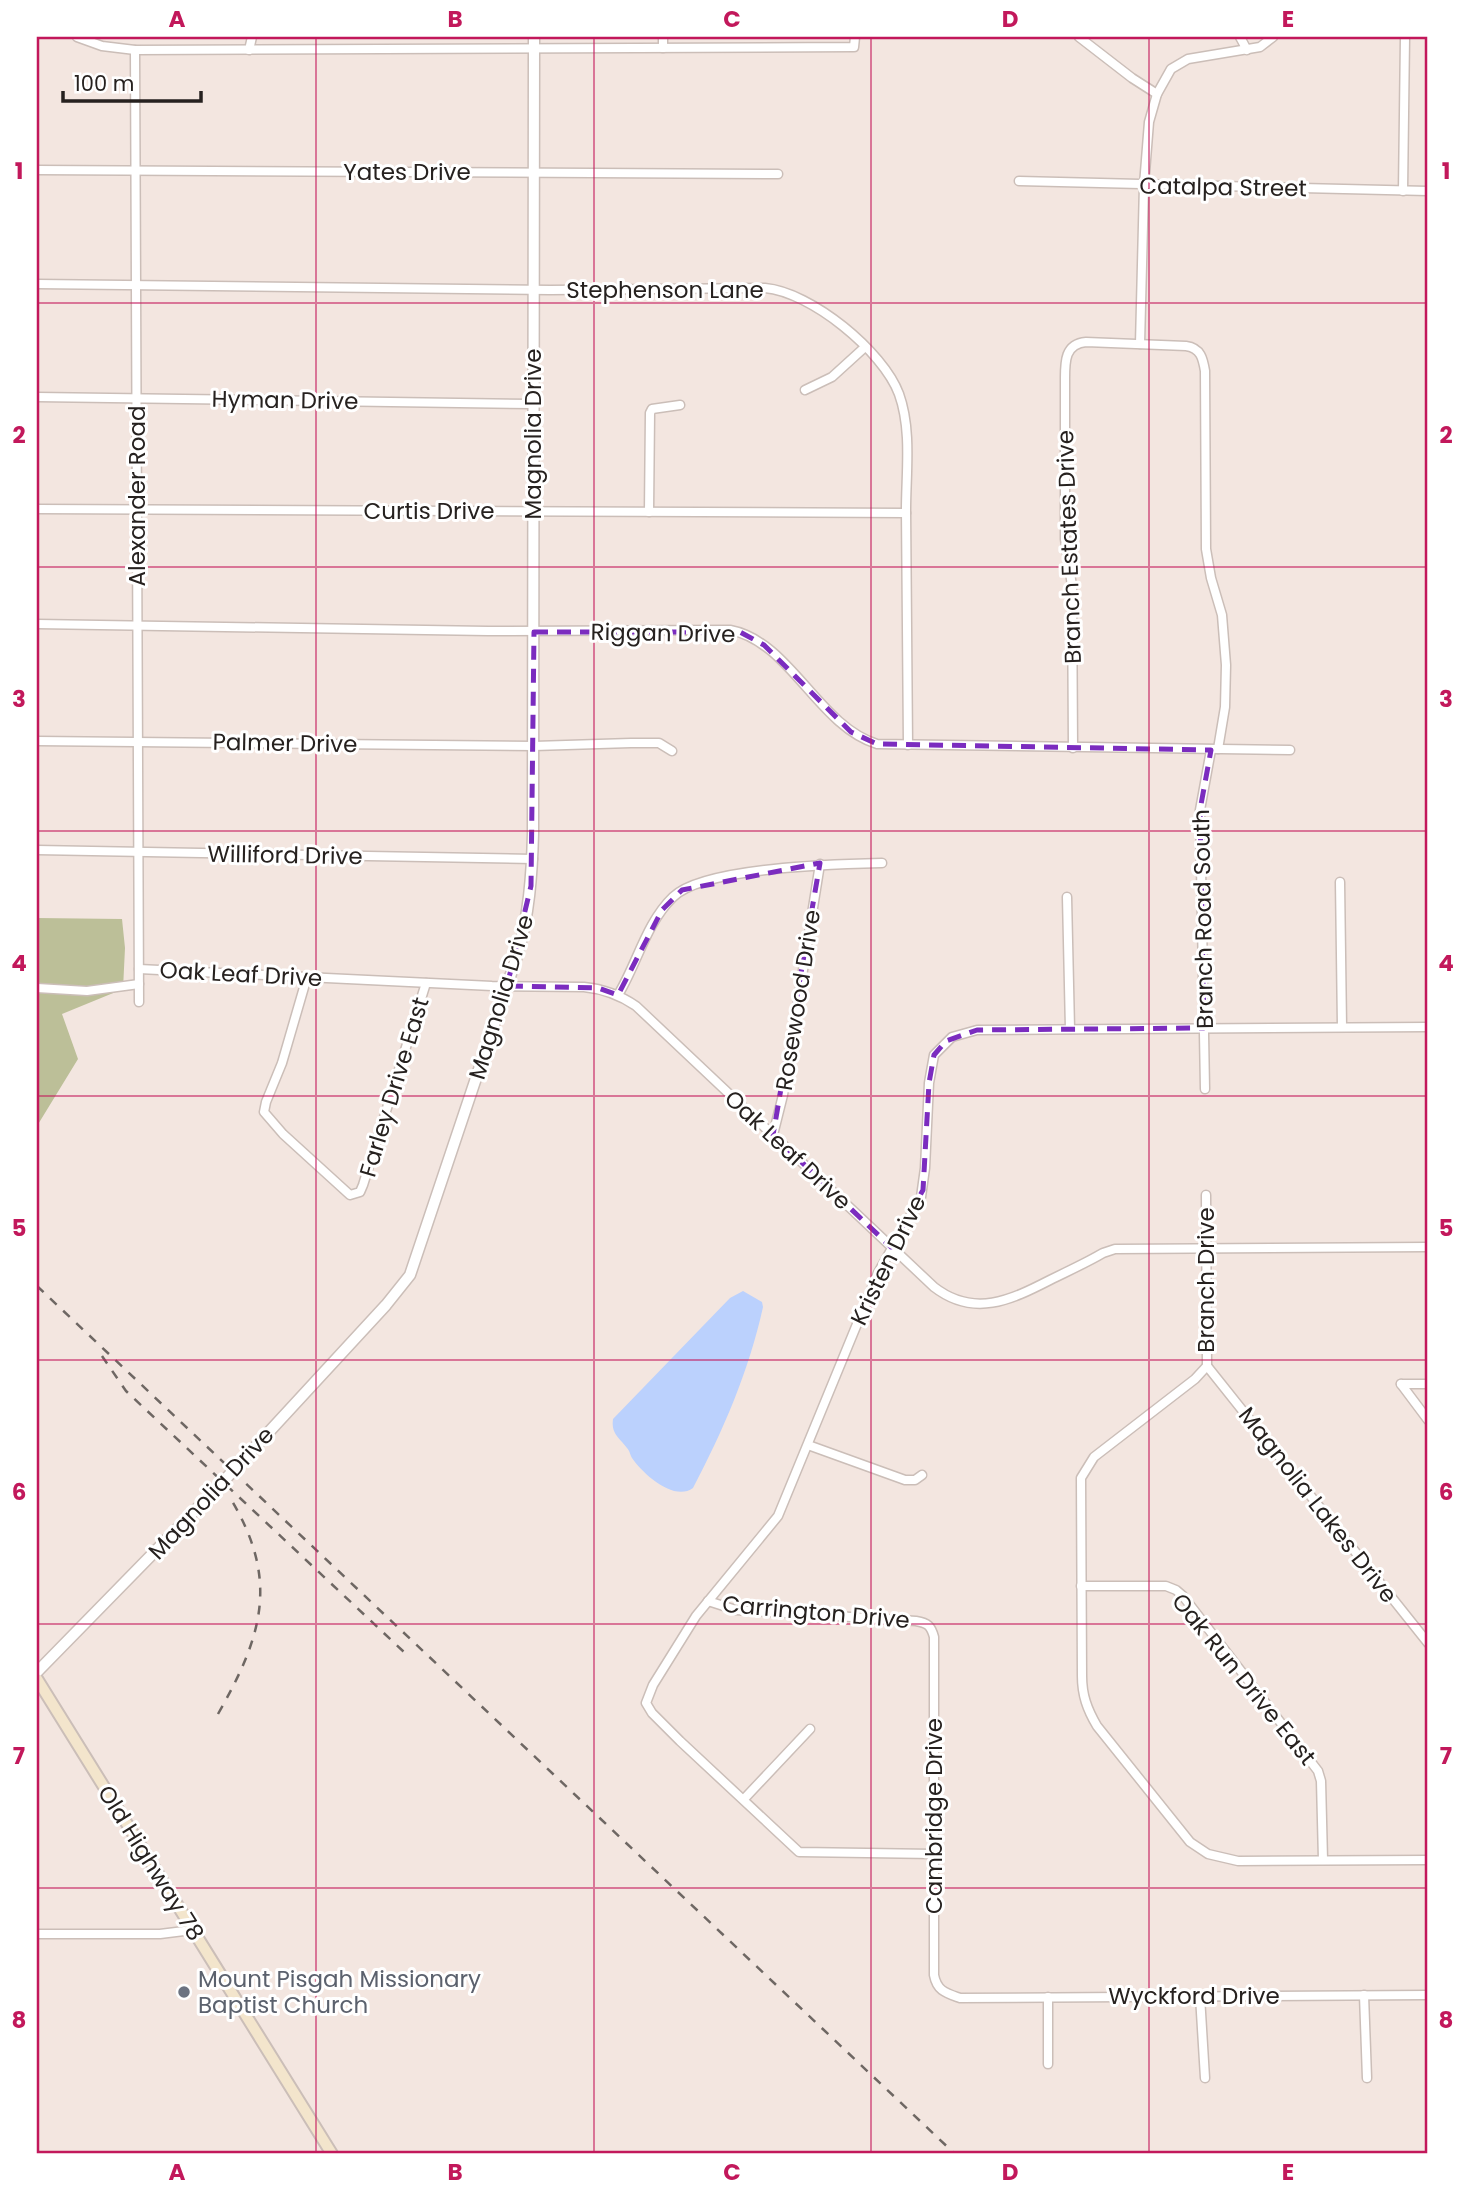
<svg xmlns="http://www.w3.org/2000/svg" width="1465" height="2191" font-family="Poppins,sans-serif">
  <rect width="100%" height="100%" fill="#f3e6e0"/>
  <!-- green -->
  <path fill="#bcbf98" d="M37,918L122,919L125,948L123,989L62,1014L78,1059L37,1126Z"/>
  <!-- water -->
  <path fill="#bbd1fd" d="M743,1291L762,1302L763,1307C749,1371 723,1431 693,1488C674,1502 643,1474 632,1458C630,1455 630,1451 627,1448C619,1437 611,1434 613,1419L730,1298Z"/>
  <g fill="none" stroke-linecap="round" stroke-linejoin="round">
    <!-- minor casing -->
    <g stroke="#cbbeb8" stroke-width="11">
      <g id="minor">
        <path d="M77,37L102,46L135,50L854,47L855,37"/>
        <path d="M663,37V48"/>
        <path d="M1079,37L1132,78L1157,94"/>
        <path d="M1240,37L1247,50"/>
        <path d="M135,50L139,1002"/>
        <path d="M249,50L252,37"/>
        <path d="M37,170L778,174"/>
        <path d="M1019,181L1428,191"/>
        <path d="M1403,191L1405,37"/>
        <path d="M37,284L550,290L765,288C811,292 883,351 899,394C912,430 906,473 906,510C906,589 908,667 908,745"/>
        <path d="M1140,344L1144,185L1149,122L1157,94L1171,69L1188,59L1260,47L1273,37"/>
        <path d="M805,390L832,377L865,347"/>
        <path d="M37,397L533,404"/>
        <path d="M37,509L906,513"/>
        <path d="M649,512L650,413L652,409L680,405"/>
        <path d="M37,624L488,631L730,630C790,641 818,726 877,744L1290,750"/>
        <path d="M37,741L534,746L631,743H659L672,751"/>
        <path d="M1073,748L1072,586L1065,539V381C1065,363 1064,344 1086,342L1186,346C1201,348 1203,359 1205,371L1206,549L1211,578L1222,615L1226,665L1225,707L1218,749"/>
        <path d="M37,850L533,859"/>
        <path d="M1340,882L1342,1027"/>
        <path d="M1067,897L1070,1029"/>
        <path d="M139,969L492,986L584,987C604,989 620,995 636,1006L934,1287C974,1318 1011,1300 1050,1280C1068,1271 1086,1263 1103,1253L1115,1249L1428,1247"/>
        <path d="M307,977L282,1063L266,1102L264,1112L283,1134L350,1195L360,1192L363,1185L426,983"/>
        <path d="M37,988L87,991L139,984"/>
        <path d="M618,995C637,964 646,923 673,897C703,867 838,864 882,863"/>
        <path d="M1205,1089L1200,810L1211,750"/>
        <path d="M773,1135L783,1095L820,864"/>
        <path d="M1206,1195L1207,1366"/>
        <path d="M1207,1366L1195,1379L1094,1457L1081,1478L1082,1676C1082,1695 1087,1709 1097,1726L1190,1842L1208,1854L1238,1861L1428,1860"/>
        <path d="M1207,1366L1428,1643"/>
        <path d="M1401,1384L1428,1420"/>
        <path d="M1401,1384H1428"/>
        <path d="M808,1445L905,1480H915L922,1475"/>
        <path d="M1081,1586H1166L1176,1590L1183,1596L1318,1771L1321,1781L1323,1860"/>
        <path d="M708,1601L736,1610L916,1621C928,1623 931,1626 934,1637V1975C937,1991 946,1993 960,1998L1428,1995"/>
        <path d="M744,1799L810,1729"/>
        <path d="M934,1854L799,1852L680,1741L652,1713L646,1703L653,1685L696,1616L778,1516L878,1273L921,1197L925,1168L929,1083L934,1055L952,1037L977,1030L1428,1027"/>
        <path d="M37,1934H160L192,1930"/>
        <path d="M1364,1995L1367,2078"/>
        <path d="M1200,1996L1205,2078"/>
        <path d="M1048,2064V1997"/>
      </g>
    </g>
    <!-- tertiary casing -->
    <g stroke="#cbbeb8" stroke-width="13">
      <path id="tertiary" d="M37,1672L220,1485L386,1305L410,1275L517,956C529,916 532,875 533,833L534,37"/>
    </g>
    <!-- secondary casing -->
    <g stroke="#cbbeb8" stroke-width="14">
      <path id="secondary" d="M37,1679L332,2154"/>
    </g>
    <!-- minor -->
    <use href="#minor" stroke="#fff" stroke-width="8"/>
    <!-- tertiary -->
    <use href="#tertiary" stroke="#fff" stroke-width="10"/>
    <!-- secondary -->
    <use href="#secondary" stroke="#f3e5cc" stroke-width="10"/>
    <!-- rail -->
    <g stroke="#6e6763" stroke-width="2.5" stroke-dasharray="9 9" stroke-linecap="butt">
      <path d="M37,1286L955,2154"/>
      <path d="M102,1356L126,1391L404,1652"/>
      <path d="M218,1714C263,1635 280,1579 229,1496"/>
    </g>
  </g>
  <!-- marked area -->
  <path fill="none" stroke="#7b2cbf" stroke-width="5" stroke-dasharray="14 9" stroke-linejoin="round" d="M534,632H740L764,645L851,732L877,744L1211,750L1200,810L1204,1028L977,1030L946,1041L934,1055L929,1083L923,1190L891,1247L773,1135L820,863L682,890L662,910L618,995L598,988L507,986L531,886Z"/>
  <!-- grid -->
  <path fill="none" stroke="#c2185b" stroke-width="2" stroke-opacity="0.55" d="M316,37V2154M594,37V2154M871,37V2154M1149,37V2154M37,303H1428M37,567H1428M37,831H1428M37,1096H1428M37,1360H1428M37,1624H1428M37,1888H1428"/>
  <!-- markers -->
  <circle fill="#6b7280" stroke="#fff" stroke-width="2.5" cx="184" cy="1992" r="7"/>
  <g text-anchor="middle" dominant-baseline="central" stroke-width="6" stroke-linejoin="round" paint-order="stroke">
    <!-- street labels -->
    <g font-size="23" fill="#26211f" stroke="#fff">
      <text x="407" y="172">Yates Drive</text>
      <text transform="translate(1223 187) rotate(1)">Catalpa Street</text>
      <text x="665" y="290">Stephenson Lane</text>
      <text transform="translate(285 400) rotate(1)">Hyman Drive</text>
      <text transform="translate(533 434) rotate(-90)">Magnolia Drive</text>
      <text transform="translate(137 496) rotate(-90)">Alexander Road</text>
      <text x="429" y="511">Curtis Drive</text>
      <text transform="translate(1069 547) rotate(-92)">Branch Estates Drive</text>
      <text transform="translate(663 633) rotate(1)">Riggan Drive</text>
      <text transform="translate(285 743) rotate(1)">Palmer Drive</text>
      <text transform="translate(285 855) rotate(1)">Williford Drive</text>
      <text transform="translate(1203 919) rotate(-91)">Branch Road South</text>
      <text transform="translate(241 974) rotate(3)">Oak Leaf Drive</text>
      <text transform="translate(501 997) rotate(-73)">Magnolia Drive</text>
      <text transform="translate(798 1000) rotate(-81)">Rosewood Drive</text>
      <text transform="translate(394 1087) rotate(-73)">Farley Drive East</text>
      <text transform="translate(788 1150) rotate(43)">Oak Leaf Drive</text>
      <text transform="translate(888 1260) rotate(-64)">Kristen Drive</text>
      <text transform="translate(1206 1280) rotate(-90)">Branch Drive</text>
      <text transform="translate(211 1493) rotate(-47)">Magnolia Drive</text>
      <text transform="translate(1318 1505) rotate(52)">Magnolia Lakes Drive</text>
      <text transform="translate(816 1612) rotate(5)">Carrington Drive</text>
      <text transform="translate(1244 1679) rotate(51)">Oak Run Drive East</text>
      <text transform="translate(934 1816) rotate(-90)">Cambridge Drive</text>
      <text transform="translate(151 1863) rotate(58)">Old Highway 78</text>
      <text x="1194" y="1996">Wyckford Drive</text>
    </g>
    <!-- worship labels -->
    <g font-size="23" fill="#5b616d" stroke="#fff" text-anchor="start">
      <text x="198" y="1979">Mount Pisgah Missionary<tspan x="198" dy="26">Baptist Church</tspan></text>
    </g>
  </g>
  <!-- border -->
  <rect width="1465" height="2191" fill="none" stroke="#ffffff" stroke-width="77"/>
  <!-- scale -->
  <path d="M63 91v10h138v-10" fill="none" stroke="#26211f" stroke-width="3.5"/>
  <text x="74" y="91" font-size="21" fill="#26211f" stroke="#ffffff" stroke-width="5" paint-order="stroke">100 m</text>
  <rect x="38" y="38" width="1388" height="2114" fill="none" stroke="#c2185b" stroke-width="2.5"/>
  <g font-size="23" text-anchor="middle" font-weight="bold" fill="#c2185b">
    <text x="177" y="27">A</text>
    <text x="455" y="27">B</text>
    <text x="732" y="27">C</text>
    <text x="1010" y="27">D</text>
    <text x="1288" y="27">E</text>
    <text x="19" y="179">1</text>
    <text x="1446" y="179">1</text>
    <text x="19" y="443">2</text>
    <text x="1446" y="443">2</text>
    <text x="19" y="707">3</text>
    <text x="1446" y="707">3</text>
    <text x="19" y="971">4</text>
    <text x="1446" y="971">4</text>
    <text x="19" y="1236">5</text>
    <text x="1446" y="1236">5</text>
    <text x="19" y="1500">6</text>
    <text x="1446" y="1500">6</text>
    <text x="19" y="1764">7</text>
    <text x="1446" y="1764">7</text>
    <text x="19" y="2028">8</text>
    <text x="1446" y="2028">8</text>
    <text x="177" y="2180">A</text>
    <text x="455" y="2180">B</text>
    <text x="732" y="2180">C</text>
    <text x="1010" y="2180">D</text>
    <text x="1288" y="2180">E</text>
  </g>
</svg>
